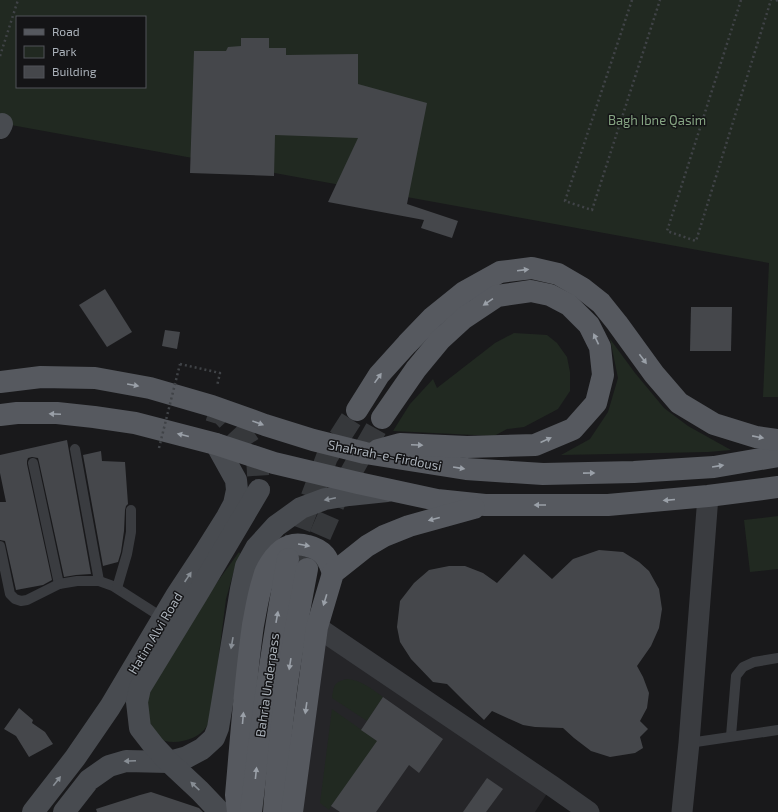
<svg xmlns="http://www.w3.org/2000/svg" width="778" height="812" font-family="'Exo 2',sans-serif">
  <rect width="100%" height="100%" fill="#19191b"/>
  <!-- built -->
  <path fill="#252528" d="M317,627L552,786L535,812H292Z"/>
  <!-- green -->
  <g fill="#212921" fill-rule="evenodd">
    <path d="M0,0H778V397H763L769,263L0,123ZM17,17H145V87H17Z"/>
    <path d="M514,333L547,335L557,343L567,357L570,372V391L558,409L524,427L507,429L494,436L393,431L410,404L433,379L437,388L495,343Z"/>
    <path d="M610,339L635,373L664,408L688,426L731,450L708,452L561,455L590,439L608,412L618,378Z"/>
    <path d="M778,516V569L750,572L744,520Z"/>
    <path d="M239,552L241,555L235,567L226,599L211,717C210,720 209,723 207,726C198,741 170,747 156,737C153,735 150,731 147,729V685L189,621Z"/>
    <path d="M347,679C361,680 372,689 383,697L367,721L332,698C334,685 334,682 347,679Z"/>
    <path d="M332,709L387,748L331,806L329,810L320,803Z"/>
  </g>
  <!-- building -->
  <g fill="#45474b">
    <path d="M241,38H269V48H286V55L358,54V84L427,103L407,204L458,221L452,238L421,228L424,220L328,202L358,138L275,135L274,176L190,173L194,51H226L228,47L241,46Z"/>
    <path d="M105,289L132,332L107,347L79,305Z"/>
    <path d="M691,307H732L731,351H690Z"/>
    <path d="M165,330L180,332L177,349L162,346Z"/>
    <path d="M67,440L91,574L76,575L64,577L39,462L38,458L32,457L28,458L27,461V464L52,580L43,585L16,590L6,545L5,541L0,540V502H6L0,473V455Z"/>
    <path d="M101,451L102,461L125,462L128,504L126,506L125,510L124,531L121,552L118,562L103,566L83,455Z"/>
    <path d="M599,550L623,552L639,562L649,571L659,589L662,609L659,628L651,646L637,666L643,677L649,693L647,708L640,721L648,729L640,737L643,748L635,753L610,757L591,751L574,738L563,728L535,727L523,725L492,711L484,720L465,702L447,684L433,682L411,659L400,642L397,627L400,601L414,583L429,570L449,566H465L483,573L497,583L524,554L552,579L573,559Z"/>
    <path d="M383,697L443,739L419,773L409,765L376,812H340L331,806L377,741L361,730Z"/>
    <path d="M19,708L33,720L32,723L45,732L53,744L29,757L16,736L4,729Z"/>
    <path d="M487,778L503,789L486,812H463Z"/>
    <path d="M151,792L199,808L203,812H97L96,809L140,795Z"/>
  </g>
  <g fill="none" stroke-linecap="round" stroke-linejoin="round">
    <!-- secondary-tunnel -->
    <path stroke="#36383b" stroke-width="22" stroke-dasharray="22 11" stroke-linecap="butt" d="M209,410L222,414L246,440L252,449L257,457L259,490"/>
    <!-- primary-tunnel -->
    <g stroke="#36383b" stroke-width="22" stroke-dasharray="22 11" stroke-linecap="butt">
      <path d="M288,559L327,457L357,410"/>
      <path d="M307,566L336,499L382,418"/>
    </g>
    <!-- path -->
    <g stroke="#404347" stroke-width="2.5" stroke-dasharray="2 3" stroke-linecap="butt">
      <path d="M632,0L565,201L592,210L660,0"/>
      <path d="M741,0L667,231L696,241L771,0"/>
      <path d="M776,0L778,1"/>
      <path d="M0,56L18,0"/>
      <path d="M180,364L220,373L217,386"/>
    </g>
    <!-- lane -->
    <g stroke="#3a3c40" stroke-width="10">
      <path d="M75,449L99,581"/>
      <path d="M33,463L59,584"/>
      <path d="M0,546L10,594L15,599L21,601L27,600L59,584L77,581H99L113,586L163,618"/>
      <path d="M117,588L127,554L131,532V510"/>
      <path d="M731,736L736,676L743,667L754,662L778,658"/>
      <path d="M689,743L778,730"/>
    </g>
    <!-- street -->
    <g stroke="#3a3c40" stroke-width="21">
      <path d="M317,627L552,786L589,812"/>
      <path d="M682,812L689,743L708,496"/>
    </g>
    <!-- secondary -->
    <g stroke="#484b50" stroke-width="22">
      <path d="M0,128L2,124"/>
      <path d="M33,812L75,758L110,707L176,596L205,552L227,517L234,504L237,490L236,480L216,444"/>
      <path d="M64,812L89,780L109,766L126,761L169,762L187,757L202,749L214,738L218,728L241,589L246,566L256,548L276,526L301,508L325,499L349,495L387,491"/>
      <path d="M220,812L200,791L169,762L154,746L140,728L137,702L140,688L198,593L259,490"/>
    </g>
    <!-- primary -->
    <g stroke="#56595f" stroke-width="22">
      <path d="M0,382L41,377L95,378L150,388L212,406L265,425L313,440L365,453L466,469L543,474L634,472L714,467L778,456"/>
      <path d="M357,410L379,375L407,344L433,317L464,292L500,272L532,268L558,274L582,288L601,303L617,323L654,374L679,403L714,424L756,437L778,440"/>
      <path d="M0,415L17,413H57L94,417L135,423L216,444L274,463L358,483L437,500L485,505H608L708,496L778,487"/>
      <path d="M378,450L400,444L467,447L535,445L573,429L596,403L603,375L600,347L589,325L569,305L550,295L531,291L497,296L464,318L440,340L416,369L382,418"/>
      <path d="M238,812L236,795C241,739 245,681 253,625C256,610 258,595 263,580C264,577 265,572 267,569C276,552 288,540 308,546C324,550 328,558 333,573"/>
      <path d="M251,812C261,727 272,643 288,559"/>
      <path d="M274,812C277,774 280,736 285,699C290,655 299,612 307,569"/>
      <path d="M292,812L317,627L333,573L367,546L384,536L409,526L474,508"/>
    </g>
    <!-- path-bridge -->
    <path stroke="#404347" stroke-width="2.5" stroke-dasharray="2 3" stroke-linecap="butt" d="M159,448L180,364"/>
  </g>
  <!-- one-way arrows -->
  <defs><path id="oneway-solid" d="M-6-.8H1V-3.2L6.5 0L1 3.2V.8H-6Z"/></defs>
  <g fill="#9aa0a8">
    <use href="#oneway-solid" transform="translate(523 270) rotate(-7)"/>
    <use href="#oneway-solid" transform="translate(488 302) rotate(146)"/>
    <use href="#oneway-solid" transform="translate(596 339) rotate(-115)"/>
    <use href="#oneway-solid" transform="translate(643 359) rotate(53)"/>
    <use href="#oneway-solid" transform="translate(378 378) rotate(-55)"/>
    <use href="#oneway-solid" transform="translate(133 385) rotate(10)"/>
    <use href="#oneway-solid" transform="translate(55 414) rotate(-177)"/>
    <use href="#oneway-solid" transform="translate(258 423) rotate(20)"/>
    <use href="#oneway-solid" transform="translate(183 435) rotate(-166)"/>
    <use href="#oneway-solid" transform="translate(758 437) rotate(11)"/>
    <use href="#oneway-solid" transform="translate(546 440) rotate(-24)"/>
    <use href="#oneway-solid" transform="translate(417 445) rotate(3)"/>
    <use href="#oneway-solid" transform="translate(718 466) rotate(-9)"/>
    <use href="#oneway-solid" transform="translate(459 468) rotate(9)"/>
    <use href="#oneway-solid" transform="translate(589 473) rotate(-1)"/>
    <use href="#oneway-solid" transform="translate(669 500) rotate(175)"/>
    <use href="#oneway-solid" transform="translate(540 505) rotate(180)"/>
    <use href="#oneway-solid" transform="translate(434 519) rotate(165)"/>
    <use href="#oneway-solid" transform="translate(304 545) rotate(10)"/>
    <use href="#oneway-solid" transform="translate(325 600) rotate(107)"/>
    <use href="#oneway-solid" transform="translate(277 617) rotate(-80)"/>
    <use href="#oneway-solid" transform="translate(290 664) rotate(99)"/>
    <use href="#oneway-solid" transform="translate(306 708) rotate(98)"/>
    <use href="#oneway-solid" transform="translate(243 718) rotate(-85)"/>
    <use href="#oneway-solid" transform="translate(256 773) rotate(-84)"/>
  </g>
  <g fill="#888e95">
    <use href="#oneway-solid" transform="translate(330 499) rotate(168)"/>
    <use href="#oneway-solid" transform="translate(188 577) rotate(-56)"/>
    <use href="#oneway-solid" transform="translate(232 643) rotate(100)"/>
    <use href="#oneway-solid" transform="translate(130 761) rotate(177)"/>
    <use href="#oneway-solid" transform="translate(57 781) rotate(-52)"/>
    <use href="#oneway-solid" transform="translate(195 786) rotate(-137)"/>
  </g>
  <g text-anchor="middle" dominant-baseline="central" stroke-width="3" stroke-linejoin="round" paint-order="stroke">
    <!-- park labels -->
    <g font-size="13" fill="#86a583" stroke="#141416">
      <text x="657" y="120">Bagh Ibne Qasim</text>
    </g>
    <!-- street labels -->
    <g font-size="13" fill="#abb2ba" stroke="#141416">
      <text transform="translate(385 455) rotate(11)">Shahrah-e-Firdousi</text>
      <text transform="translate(155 633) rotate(-59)">Hatim Alvi Road</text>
      <text transform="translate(267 685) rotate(-82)">Bahria Underpass</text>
    </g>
  </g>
  <!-- legend -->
  <rect x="16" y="16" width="130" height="72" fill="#141416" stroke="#505358"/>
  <rect x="24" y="29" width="20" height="6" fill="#56595f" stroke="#505358"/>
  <text x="52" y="36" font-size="12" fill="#abb2ba">Road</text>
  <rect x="24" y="46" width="20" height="12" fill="#212921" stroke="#505358"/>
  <text x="52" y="56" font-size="12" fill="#abb2ba">Park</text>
  <rect x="24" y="66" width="20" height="12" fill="#45474b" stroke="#505358"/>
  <text x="52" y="76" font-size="12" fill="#abb2ba">Building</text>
</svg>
